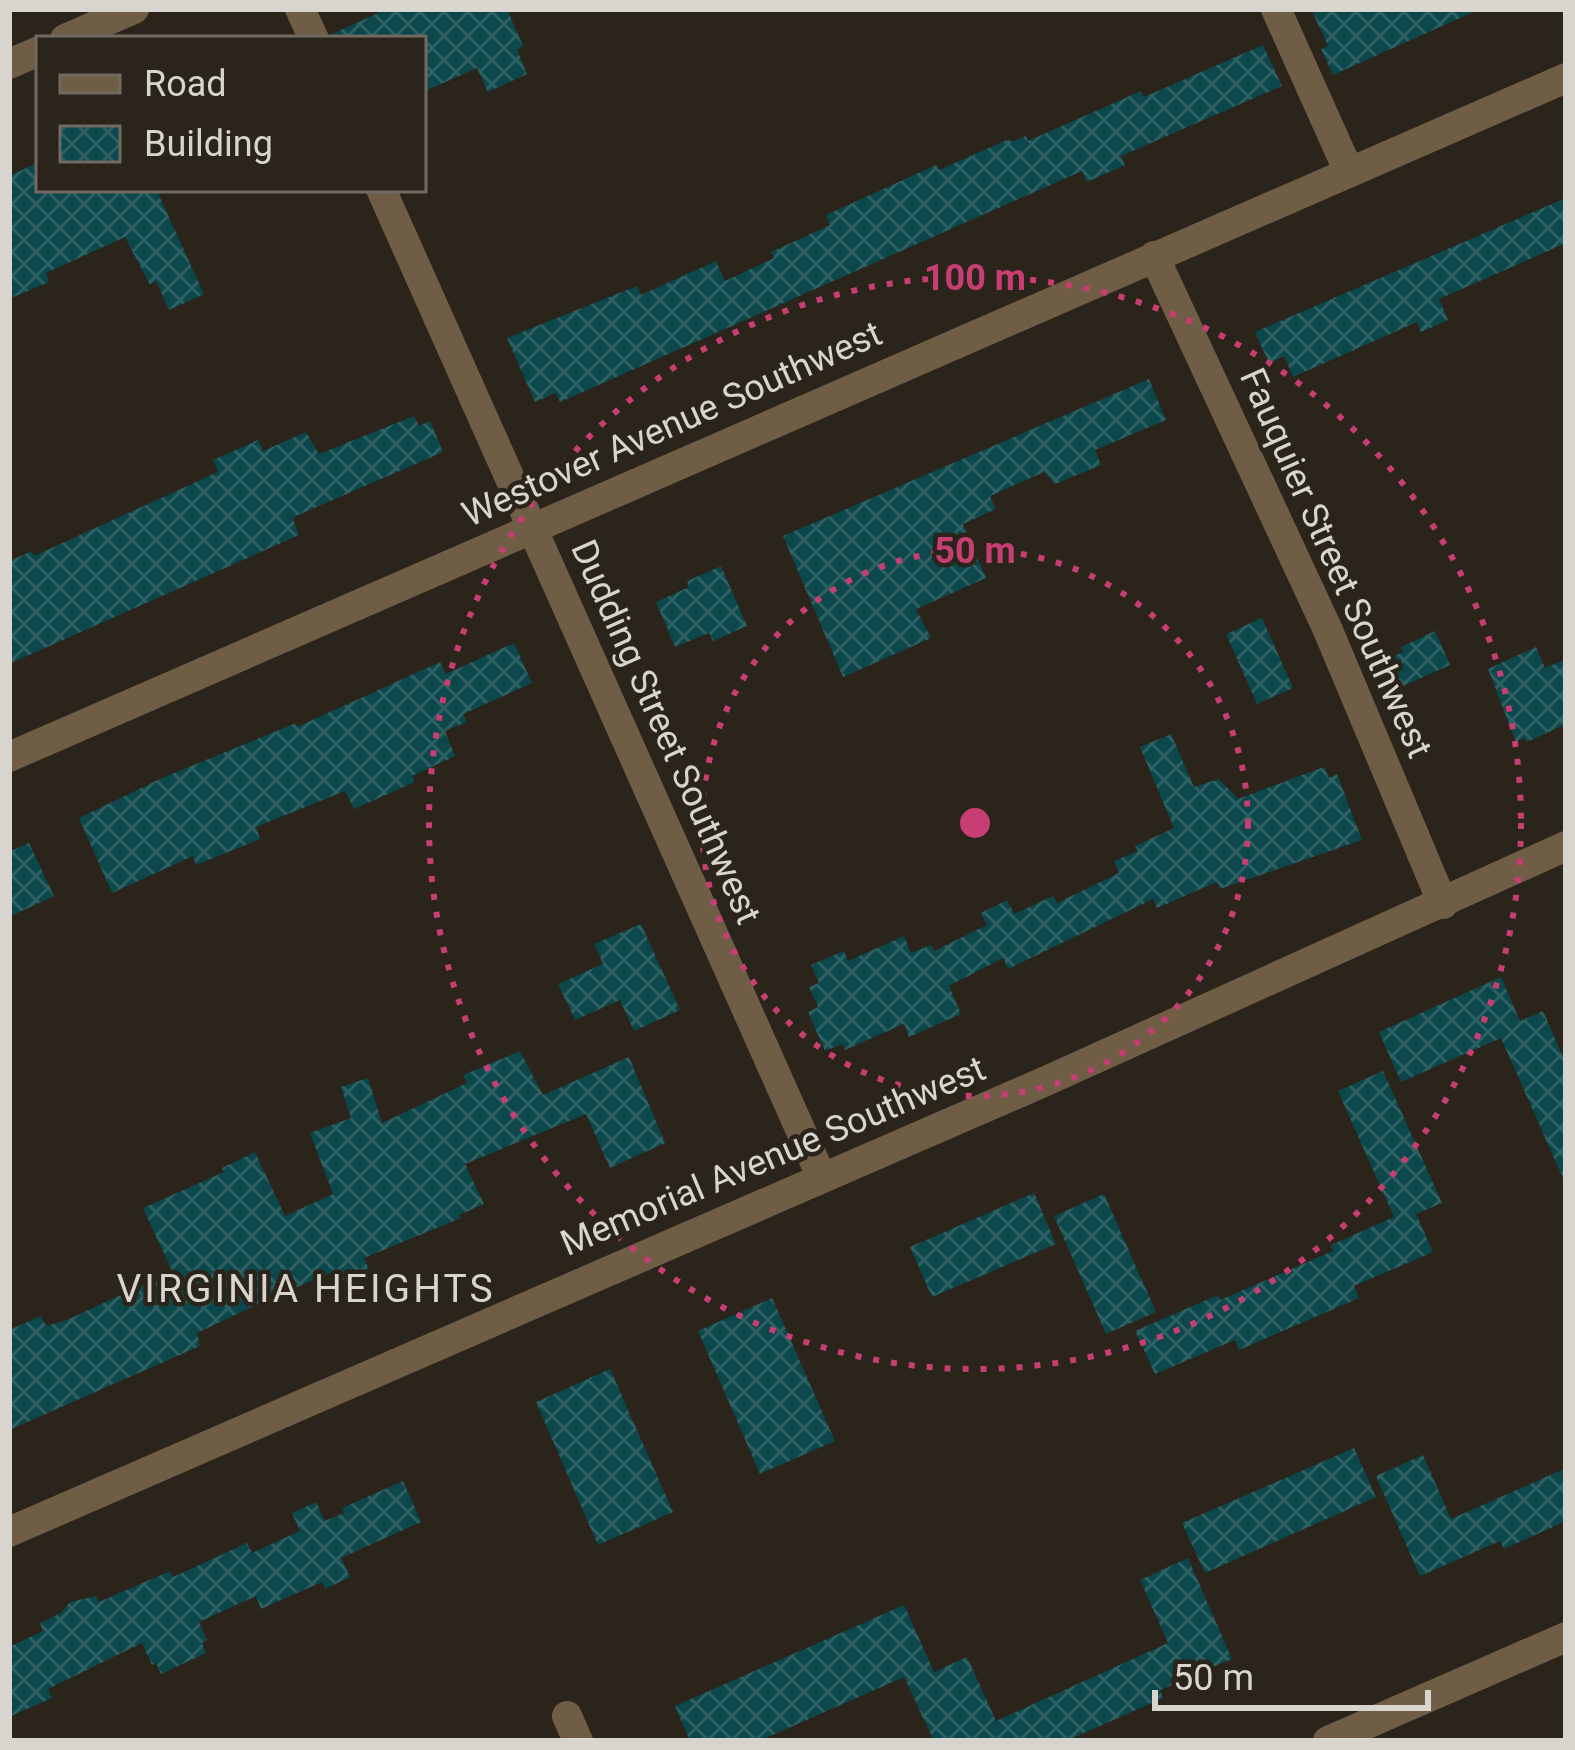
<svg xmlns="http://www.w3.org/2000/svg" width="1575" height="1750" font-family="Roboto,sans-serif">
  <defs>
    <pattern id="building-cross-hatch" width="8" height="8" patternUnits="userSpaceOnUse" patternTransform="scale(3)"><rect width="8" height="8" fill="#0b474b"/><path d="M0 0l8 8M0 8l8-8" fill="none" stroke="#2e6164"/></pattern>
  </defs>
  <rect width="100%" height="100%" fill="#2a241b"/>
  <!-- building -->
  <g fill="url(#building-cross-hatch)">
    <path d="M387,9H507L523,46L517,50L527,74L488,92L477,68L423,92V39H333L332,34Z"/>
    <path d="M1311,9H1480L1333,75L1321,49L1328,46Z"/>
    <path d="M1263,45L1282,86L1121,156L1125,165L1087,182L1082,171L560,402L556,393L535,402L507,338L637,286L641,295L716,261L725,281L774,258L771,252L830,225L826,215L936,165L939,170L1009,139L1011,142L1026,136L1028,141L1141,91L1144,97Z"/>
    <path d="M39,162V189H156L204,294L169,310L156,281L150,285L125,237L46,273L49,282L9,299V176Z"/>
    <path d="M1566,198V243L1439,299L1448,320L1421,332L1417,322L1293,377L1284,356L1269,363L1255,332Z"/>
    <path d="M1149,379L1166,420L1095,450L1101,465L1055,484L1044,472L990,496L996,509L963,524L986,578L916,609L931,638L843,677L783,536Z"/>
    <path d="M414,416L419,426L430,421L443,452L296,516L293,520L299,535L9,664V561L32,551L34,556L218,472L213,460L258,440L263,451L306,432L319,454Z"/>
    <path d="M721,566L747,626L713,641L709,633L675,647L656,602L689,587L687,581Z"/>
    <path d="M1262,618L1293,688L1257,704L1226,634Z"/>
    <path d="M1435,631L1450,665L1401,687L1389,658L1403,652L1401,647Z"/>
    <path d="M514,643L532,683L463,714L467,722L445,731L455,756L412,776L415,782L354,809L345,791L256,827L260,839L196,865L193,856L112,893L79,818L162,778L296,723L297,727L440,662L446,674Z"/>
    <path d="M1536,647L1545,668L1566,659V724L1527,742L1525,738L1516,742L1488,669Z"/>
    <path d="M1171,734L1194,787L1219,779L1238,799L1324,767L1329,778L1337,774L1362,840L1220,889L1217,882L1157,908L1153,899L1008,969L1003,958L949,986L961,1014L909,1037L904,1024L845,1050L842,1044L825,1051L808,1012L818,1007L809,987L819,983L811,965L844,951L848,961L904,936L911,953L931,945L934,951L987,925L981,913L1007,900L1014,914L1053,896L1057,903L1119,873L1114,861L1138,851L1135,846L1174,828L1140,747Z"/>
    <path d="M29,843L54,896L9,917V852Z"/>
    <path d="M641,924L680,1010L634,1031L620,1000L575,1020L558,984L603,964L594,944Z"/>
    <path d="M1501,977L1520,1021L1543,1011L1566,1064V1185L1501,1038L1401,1082L1379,1032Z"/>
    <path d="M520,1051L543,1095L629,1057L665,1143L610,1168L586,1114L465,1164L484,1204L459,1215L461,1218L364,1258L369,1270L344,1282L339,1269L258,1304L197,1333L200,1346L9,1430V1330L41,1316L46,1326L67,1320L172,1271L143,1208L224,1172L222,1168L255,1152L285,1216L333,1194L310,1133L351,1118L341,1087L368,1078L382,1123L467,1083L463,1075Z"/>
    <path d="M1383,1071L1442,1203L1416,1214L1433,1252L1354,1286L1359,1298L1239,1350L1235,1340L1155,1374L1135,1331L1218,1295L1220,1300L1333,1251L1331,1245L1394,1217L1338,1091Z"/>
    <path d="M1034,1193L1056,1244L932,1297L910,1247Z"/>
    <path d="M1104,1194L1156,1312L1106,1334L1054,1216Z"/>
    <path d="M772,1298L835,1441L760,1474L698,1331Z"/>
    <path d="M610,1369L673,1512L598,1545L536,1402Z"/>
    <path d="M1354,1448L1376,1497L1205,1573L1182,1523Z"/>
    <path d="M1423,1455L1451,1519L1566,1468V1521L1504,1549L1500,1541L1420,1576L1376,1476Z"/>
    <path d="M403,1481L421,1522L341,1558L350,1577L325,1589L322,1582L261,1609L256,1596L199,1622L207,1640L202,1643L206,1653L161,1674L156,1663L152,1665L142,1643L48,1689L52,1698L9,1717V1647L43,1631L40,1623L61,1613L70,1602L96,1596L99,1602L170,1571L173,1577L247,1543L252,1553L300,1531L292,1513L316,1502L325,1521L344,1513L342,1508Z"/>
    <path d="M1188,1558L1232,1659L1160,1690L1163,1698L1066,1741H934L904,1677L759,1741H690L675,1706L904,1605L934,1672L967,1657L996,1721L1168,1643L1140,1580Z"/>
  </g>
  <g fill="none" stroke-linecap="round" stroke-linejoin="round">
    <!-- minor -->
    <g stroke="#6f5d45" stroke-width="30">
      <path d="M300,9L314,39"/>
      <path d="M1276,9L1349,172"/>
      <path d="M65,39L134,9"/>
      <path d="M9,64L39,51"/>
      <path d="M381,189L821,1176"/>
      <path d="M1154,256L1327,628L1443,904"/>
      <path d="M9,757L1566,78"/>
      <path d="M567,1716L578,1741"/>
      <path d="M1328,1741L1566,1637"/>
    </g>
    <!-- tertiary -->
    <path stroke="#6f5d45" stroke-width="30" d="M9,1532L1046,1081L1566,846"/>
  </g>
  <!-- distance rings -->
  <g fill="none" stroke="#c63e72" stroke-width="6" stroke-dasharray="6 12">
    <circle cx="975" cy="823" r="273"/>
    <circle cx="975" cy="823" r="546"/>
  </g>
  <g text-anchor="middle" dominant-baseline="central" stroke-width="9" stroke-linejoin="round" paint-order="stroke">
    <!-- street labels -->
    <g font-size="36" fill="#d8d4ce" stroke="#2a241b">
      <text transform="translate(672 424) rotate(-24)">Westover Avenue Southwest</text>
      <text transform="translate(1336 563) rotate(66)">Fauquier Street Southwest</text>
      <text transform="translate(666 732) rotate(66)">Dudding Street Southwest</text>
      <text transform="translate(773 1156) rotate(-23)">Memorial Avenue Southwest</text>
    </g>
    <!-- neighbourhood labels -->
    <g font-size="39" letter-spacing="3" fill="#d8d4ce" stroke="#2a241b">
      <text x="306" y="1289">VIRGINIA HEIGHTS</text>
    </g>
  </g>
  <circle cx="975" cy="823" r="18" fill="#c63e72" stroke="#2a241b" stroke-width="6"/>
  <g font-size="36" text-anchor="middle" font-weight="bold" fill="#c63e72" stroke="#2a241b" stroke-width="9" stroke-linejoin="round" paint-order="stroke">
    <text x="975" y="290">100 m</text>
    <text x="975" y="563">50 m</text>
  </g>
  <!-- border -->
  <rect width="1575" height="1750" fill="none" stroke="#d8d4ce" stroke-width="24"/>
  <!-- legend -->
  <rect x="36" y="36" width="390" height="156" fill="#2a241b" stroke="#706a63" stroke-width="3"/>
  <rect x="60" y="75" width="60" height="18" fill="#6f5d45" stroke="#706a63" stroke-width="3"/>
  <text x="144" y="96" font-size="36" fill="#d8d4ce">Road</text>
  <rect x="60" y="126" width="60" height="36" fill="url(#building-cross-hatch)" stroke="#706a63" stroke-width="3"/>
  <text x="144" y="156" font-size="36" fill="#d8d4ce">Building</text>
  <!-- scale -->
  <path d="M1155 1690v18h273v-18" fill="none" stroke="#d8d4ce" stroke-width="6"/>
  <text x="1173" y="1690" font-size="36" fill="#d8d4ce" stroke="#2a241b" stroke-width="9" paint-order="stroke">50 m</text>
</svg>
